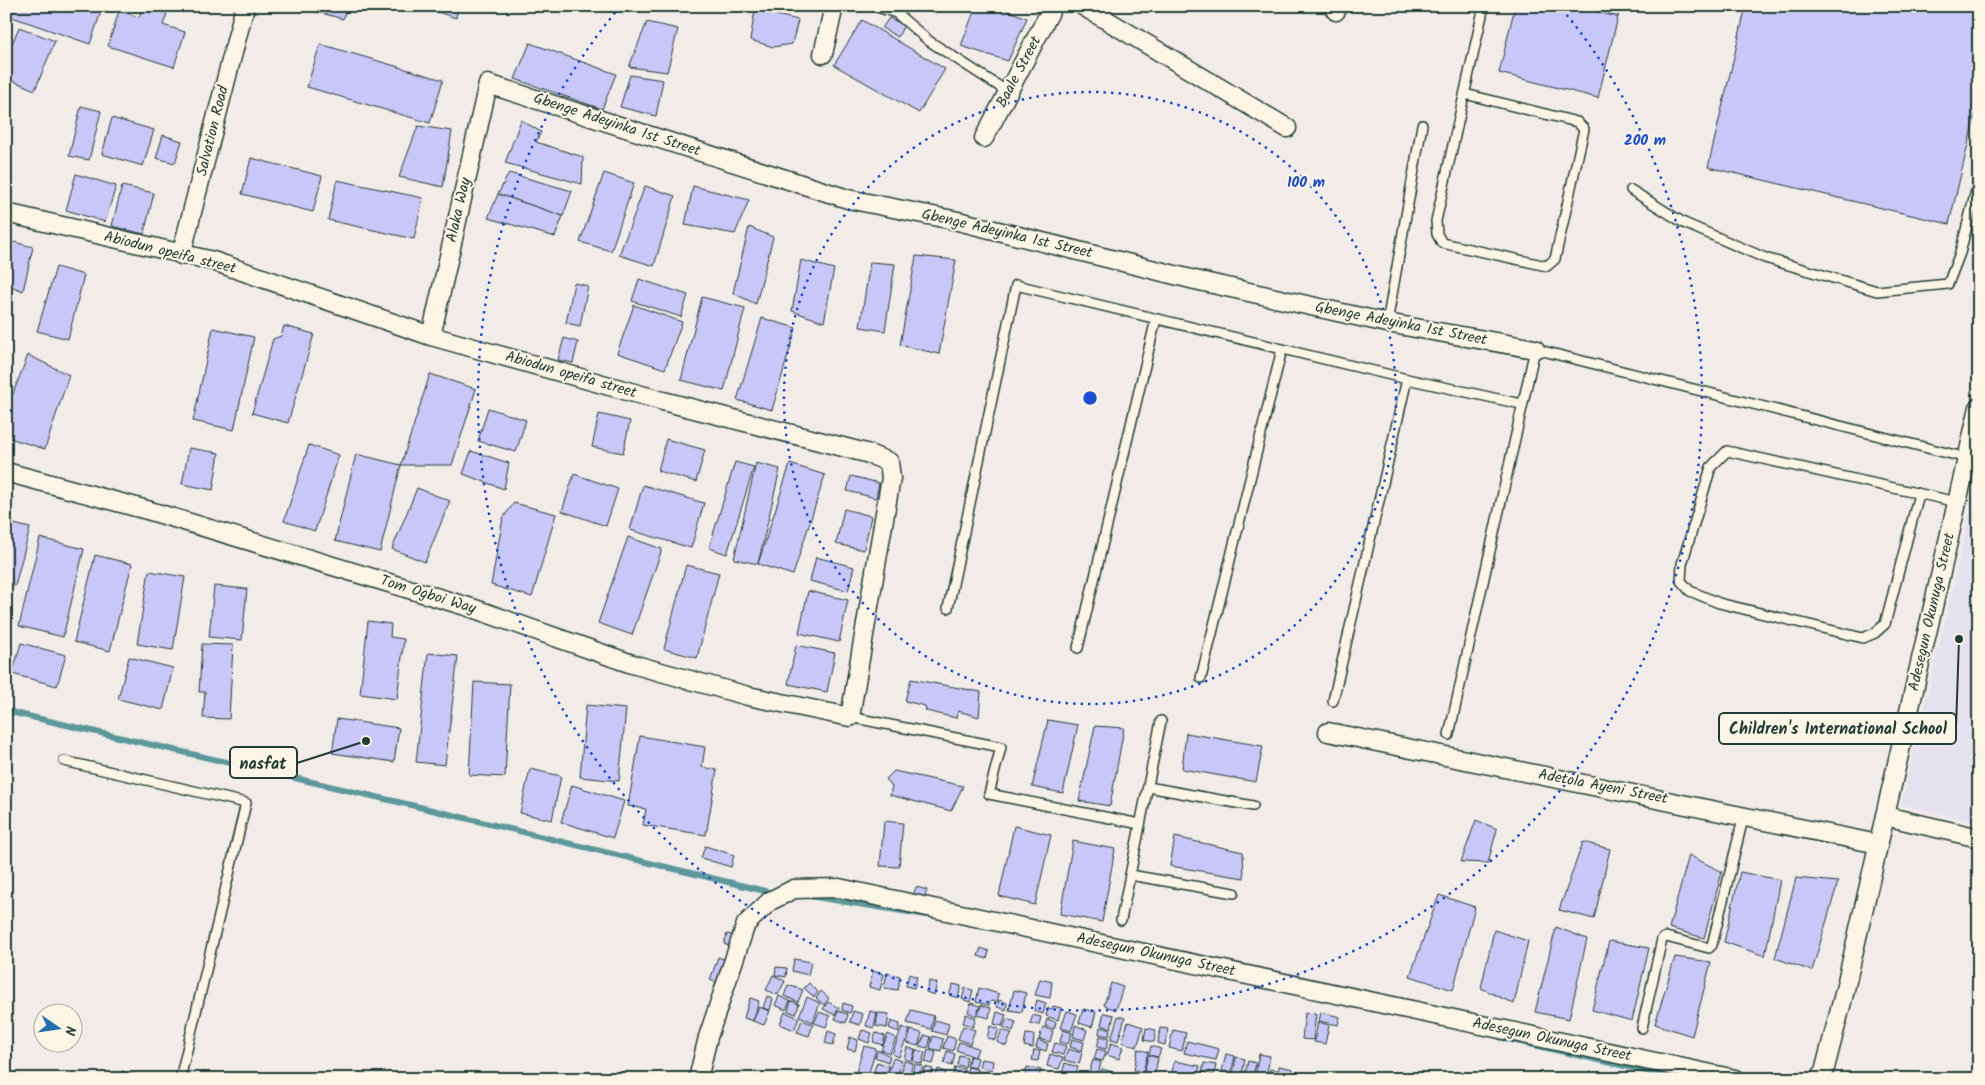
<svg xmlns="http://www.w3.org/2000/svg" width="1985" height="1085" font-family="Kalam,sans-serif">
  <rect width="100%" height="100%" fill="#f2ece9"/>
  <filter id="ink" filterUnits="userSpaceOnUse"><feTurbulence type="fractalNoise" baseFrequency=".02" numOctaves="2"/><feDisplacementMap in="SourceGraphic" scale="10" xChannelSelector="R" yChannelSelector="G"/><feConvolveMatrix kernelMatrix="1 2 1 2 8 2 1 2 1" color-interpolation-filters="sRGB"/></filter>
  <g filter="url(#ink)">
    <!-- built -->
    <path fill="#e6e1ee" d="M1979,474V823L1901,805Z"/>
    <g fill="none" stroke-linecap="round" stroke-linejoin="round">
      <!-- stream -->
      <g stroke="#5c989a" stroke-width="6">
        <path d="M6,711L428,809L769,892"/>
        <path d="M809,896L927,915"/>
        <path d="M1499,1037L1681,1079"/>
      </g>
    </g>
    <!-- building -->
    <g fill="#c9c6f8" stroke="#1f3d34">
      <path d="M6,6H103L90,44L6,15Z"/>
      <path d="M143,6L167,14L163,25L185,32L174,67L108,46L119,11L139,17Z"/>
      <path d="M296,6H347L343,19Z"/>
      <path d="M419,6H458L456,18Z"/>
      <path d="M976,6H996L1027,18L1008,61L961,46Z"/>
      <path d="M1515,6H1574L1618,17L1598,98L1499,73Z"/>
      <path d="M1610,6H1620L1618,17L1608,14Z"/>
      <path d="M1746,6H1979V99L1949,224L1708,167Z"/>
      <path d="M755,10L798,20L792,44L773,47L750,40Z"/>
      <path d="M889,18L904,25L898,37L882,28Z"/>
      <path d="M862,20L945,69L919,113L834,65Z"/>
      <path d="M647,22L678,29L667,72L629,67Z"/>
      <path d="M19,27L55,41L35,90L6,78V59Z"/>
      <path d="M530,43L616,74L602,109L515,79Z"/>
      <path d="M320,44L443,80L430,123L307,87Z"/>
      <path d="M630,75L663,80L656,116L620,107Z"/>
      <path d="M81,106L101,111L89,160L69,156Z"/>
      <path d="M112,118L154,130L143,166L102,154Z"/>
      <path d="M521,120L541,132L536,142L583,157L582,184L505,163Z"/>
      <path d="M418,126L452,131L443,187L399,177Z"/>
      <path d="M163,135L182,141L175,163L156,158Z"/>
      <path d="M251,158L322,176L313,212L242,194Z"/>
      <path d="M509,173L572,191L563,216L498,194Z"/>
      <path d="M604,173L634,183L611,251L580,242Z"/>
      <path d="M76,174L116,186L105,222L66,210Z"/>
      <path d="M337,180L423,198L414,239L328,220Z"/>
      <path d="M122,186L154,193L144,234L112,226Z"/>
      <path d="M645,186L675,196L654,266L619,255Z"/>
      <path d="M693,186L749,200L735,234L685,225Z"/>
      <path d="M498,194L563,216L555,237L488,218Z"/>
      <path d="M749,227L773,237L756,304L733,293Z"/>
      <path d="M6,240L33,247L23,291L6,284Z"/>
      <path d="M916,256L956,260L939,354L900,345Z"/>
      <path d="M801,260L834,269L824,322L792,311Z"/>
      <path d="M870,262L895,264L885,331L860,327Z"/>
      <path d="M56,267L84,275L68,339L37,331Z"/>
      <path d="M639,279L688,295L681,317L632,301Z"/>
      <path d="M574,283L588,286L580,326L566,323Z"/>
      <path d="M702,297L745,308L724,391L681,380Z"/>
      <path d="M634,305L682,322L665,369L617,353Z"/>
      <path d="M762,318L796,328L772,410L737,400Z"/>
      <path d="M284,326L314,334L288,423L252,413L273,339L281,336Z"/>
      <path d="M213,328L254,337L234,430L193,421Z"/>
      <path d="M564,338L578,342L573,363L558,360Z"/>
      <path d="M28,355L69,375L45,449L6,437V411Z"/>
      <path d="M430,374L476,389L452,465H401Z"/>
      <path d="M488,408L526,420L516,452L478,441Z"/>
      <path d="M599,414L630,421L623,453L592,447Z"/>
      <path d="M666,439L705,450L696,482L658,471Z"/>
      <path d="M309,445L339,455L315,531L284,521Z"/>
      <path d="M189,448L219,453L213,490L182,484Z"/>
      <path d="M471,451L509,463L504,489L463,474Z"/>
      <path d="M356,454L401,465L380,552L335,541Z"/>
      <path d="M735,462L754,467L727,554L709,548Z"/>
      <path d="M756,463L780,469L758,564L734,559Z"/>
      <path d="M790,464L825,475L793,575L758,564Z"/>
      <path d="M574,474L618,489L606,526L562,511Z"/>
      <path d="M851,476L879,483L876,498L847,491Z"/>
      <path d="M643,485L704,503L691,548L630,530Z"/>
      <path d="M417,488L450,501L425,562L392,549Z"/>
      <path d="M514,503L556,514L532,597L491,585L503,518Z"/>
      <path d="M844,509L871,516L864,550L836,544Z"/>
      <path d="M6,522L30,528L15,586L6,584Z"/>
      <path d="M628,537L662,549L632,635L598,623Z"/>
      <path d="M40,538L84,549L63,637L19,626Z"/>
      <path d="M95,555L132,564L110,651L74,642Z"/>
      <path d="M816,557L854,567L848,591L810,581Z"/>
      <path d="M686,565L719,573L697,658L664,649Z"/>
      <path d="M149,571L185,577L173,650L137,644Z"/>
      <path d="M214,586L247,589L242,640L209,637Z"/>
      <path d="M808,591L848,600L839,642L799,633Z"/>
      <path d="M368,621L391,624L390,637L404,639L397,699L360,694Z"/>
      <path d="M21,643L66,655L57,686L12,674Z"/>
      <path d="M202,644L233,645L229,719L203,718L205,692H199Z"/>
      <path d="M796,645L835,653L827,692L788,684Z"/>
      <path d="M428,653L458,656L445,765L416,762Z"/>
      <path d="M129,657L173,668L163,710L118,699Z"/>
      <path d="M911,679L981,692L979,717L958,711L956,718L926,711L925,706L905,701Z"/>
      <path d="M474,682L510,684L505,777L469,775Z"/>
      <path d="M586,705L626,709L619,781L580,777Z"/>
      <path d="M337,719L399,728L394,762L332,753Z"/>
      <path d="M1048,720L1078,725L1063,793L1032,787Z"/>
      <path d="M1095,726L1124,728L1110,806L1079,801Z"/>
      <path d="M1186,733L1263,746L1256,782L1182,769Z"/>
      <path d="M640,736L705,747L702,767L717,770L706,835L643,825L646,809L628,806Z"/>
      <path d="M530,769L561,776L552,820L520,813Z"/>
      <path d="M894,771L963,786L951,811L890,795L892,786L886,779Z"/>
      <path d="M572,785L624,801L613,838L561,822Z"/>
      <path d="M1476,820L1497,829L1488,863L1461,862Z"/>
      <path d="M884,821L903,823L899,867L880,866Z"/>
      <path d="M1014,826L1051,835L1035,905L999,896Z"/>
      <path d="M1175,837L1243,852L1244,878L1170,866Z"/>
      <path d="M1073,841L1115,849L1102,922L1060,914Z"/>
      <path d="M1583,842L1610,849L1594,919L1559,910Z"/>
      <path d="M705,846L734,855L731,867L701,858Z"/>
      <path d="M1689,855L1722,872L1704,938L1669,928Z"/>
      <path d="M1740,872L1780,880L1765,956L1724,942Z"/>
      <path d="M1796,878L1838,882L1812,971L1775,958Z"/>
      <path d="M916,887L927,890L924,899L913,896Z"/>
      <path d="M1439,895L1475,907L1453,990L1410,976Z"/>
      <path d="M1556,927L1587,939L1569,1019L1535,1012Z"/>
      <path d="M1494,930L1528,941L1514,1004L1481,988Z"/>
      <path d="M727,934L736,936L732,947L724,944Z"/>
      <path d="M1609,941L1649,948L1632,1021L1592,1010Z"/>
      <path d="M981,948L989,951L987,959L978,956Z"/>
      <path d="M718,957L731,962L723,985L710,980Z"/>
      <path d="M1675,957L1711,962L1692,1036L1655,1024Z"/>
      <path d="M794,959L811,962L808,975L792,971Z"/>
      <path d="M776,967L787,968L786,977L775,975Z"/>
      <path d="M873,971L884,974L880,990L869,987Z"/>
      <path d="M887,973L900,976L898,990L884,988Z"/>
      <path d="M909,974L917,977L914,988L906,986Z"/>
      <path d="M773,975L785,981L778,995L766,990Z"/>
      <path d="M1040,979L1052,982L1050,998L1035,995Z"/>
      <path d="M929,981L937,983L934,995L926,992Z"/>
      <path d="M809,983L818,992L814,997L804,988Z"/>
      <path d="M1111,983L1123,987L1116,1010L1104,1005Z"/>
      <path d="M953,984L961,986L958,998L949,995Z"/>
      <path d="M788,985L803,990L798,1002L784,996Z"/>
      <path d="M965,988L973,990L970,1002L962,999Z"/>
      <path d="M979,988L999,994L997,1002L991,1001L989,1005L976,1002Z"/>
      <path d="M1014,990L1026,993L1022,1012L1009,1010Z"/>
      <path d="M821,991L829,998L824,1005L816,998Z"/>
      <path d="M767,996L773,999L770,1010L763,1008Z"/>
      <path d="M779,996L790,1001L786,1010L775,1005Z"/>
      <path d="M807,997L820,1003L813,1022L799,1016Z"/>
      <path d="M750,998L759,1001L753,1021L744,1018Z"/>
      <path d="M999,1000L1007,1003L1006,1010L997,1007Z"/>
      <path d="M1037,1000L1046,1003L1043,1014L1034,1011Z"/>
      <path d="M791,1001L799,1004L796,1014L788,1011Z"/>
      <path d="M828,1002L839,1008L835,1015L823,1009Z"/>
      <path d="M843,1003L852,1006L850,1013L842,1010Z"/>
      <path d="M971,1003L980,1006L976,1016L968,1012Z"/>
      <path d="M981,1005L991,1008L989,1018L978,1015Z"/>
      <path d="M1053,1006L1061,1008L1058,1020L1046,1016L1048,1008L1052,1009Z"/>
      <path d="M759,1007L770,1011L764,1025L753,1021Z"/>
      <path d="M1083,1009L1096,1012L1092,1027L1079,1023Z"/>
      <path d="M911,1010L934,1016L931,1029L907,1023Z"/>
      <path d="M838,1011L848,1014L846,1023L835,1019Z"/>
      <path d="M853,1011L863,1014L860,1025L850,1022Z"/>
      <path d="M870,1011L877,1013L874,1028L866,1026Z"/>
      <path d="M1067,1011L1077,1014L1071,1031L1061,1028Z"/>
      <path d="M785,1012L799,1018L794,1030L780,1024Z"/>
      <path d="M819,1012L830,1016L826,1027L814,1023Z"/>
      <path d="M997,1012L1006,1015L1002,1026L994,1024Z"/>
      <path d="M1321,1012L1340,1017L1338,1025L1319,1021Z"/>
      <path d="M878,1013L889,1014L887,1028L876,1026Z"/>
      <path d="M1104,1013L1114,1015L1111,1028L1101,1025Z"/>
      <path d="M1305,1013L1316,1014L1313,1040L1302,1039Z"/>
      <path d="M966,1014L976,1018L973,1027L963,1023Z"/>
      <path d="M1033,1015L1041,1017L1039,1025L1030,1023Z"/>
      <path d="M1118,1016L1125,1018L1118,1041L1111,1039Z"/>
      <path d="M1007,1019L1016,1022L1013,1031L1003,1027Z"/>
      <path d="M1047,1019L1056,1022L1054,1029L1045,1026Z"/>
      <path d="M802,1020L813,1024L809,1036L797,1032Z"/>
      <path d="M935,1020L949,1024L946,1035L932,1031Z"/>
      <path d="M891,1021L900,1024L898,1032L889,1028Z"/>
      <path d="M1128,1022L1143,1027L1137,1047L1122,1042Z"/>
      <path d="M1318,1022L1329,1025L1325,1044L1314,1042Z"/>
      <path d="M1075,1025L1087,1030L1084,1040L1073,1037Z"/>
      <path d="M963,1026L975,1030L970,1044L958,1039Z"/>
      <path d="M990,1026L999,1029L995,1040L987,1038Z"/>
      <path d="M902,1027L910,1030L899,1057L892,1054Z"/>
      <path d="M1043,1027L1053,1031L1050,1042L1039,1039Z"/>
      <path d="M1100,1027L1110,1029L1109,1036L1099,1034Z"/>
      <path d="M1146,1028L1156,1030L1154,1042L1144,1040Z"/>
      <path d="M1160,1028L1168,1029L1165,1045L1158,1043Z"/>
      <path d="M862,1030L872,1033L869,1043L859,1039Z"/>
      <path d="M911,1030L922,1033L918,1046L907,1043Z"/>
      <path d="M1002,1030L1012,1033L1006,1046L997,1042Z"/>
      <path d="M1063,1030L1072,1033L1068,1044L1060,1042Z"/>
      <path d="M1173,1030L1186,1033L1182,1051L1169,1048Z"/>
      <path d="M828,1031L836,1034L833,1045L825,1043Z"/>
      <path d="M876,1033L885,1036L883,1045L873,1042Z"/>
      <path d="M888,1034L896,1038L890,1053L881,1050Z"/>
      <path d="M1026,1034L1034,1035L1033,1048L1024,1046Z"/>
      <path d="M925,1035L931,1037L928,1048L919,1046Z"/>
      <path d="M933,1036L943,1039L941,1051L930,1048Z"/>
      <path d="M947,1036L956,1039L953,1051L943,1048Z"/>
      <path d="M1100,1036L1109,1038L1106,1049L1097,1047Z"/>
      <path d="M850,1037L858,1040L855,1051L847,1049Z"/>
      <path d="M1072,1039L1084,1042L1082,1051L1070,1047Z"/>
      <path d="M1038,1040L1048,1044L1046,1051L1036,1048Z"/>
      <path d="M1187,1041L1219,1049L1216,1060L1184,1053Z"/>
      <path d="M959,1042L978,1048L975,1057L956,1050Z"/>
      <path d="M1055,1043L1066,1046L1063,1055L1052,1052Z"/>
      <path d="M1111,1043L1123,1047L1119,1059L1107,1055Z"/>
      <path d="M864,1046L876,1049L868,1076L856,1072Z"/>
      <path d="M1151,1046L1161,1049L1158,1057L1149,1055Z"/>
      <path d="M907,1047L915,1050L912,1061L904,1059Z"/>
      <path d="M1068,1049L1082,1053L1079,1064L1064,1060Z"/>
      <path d="M1097,1049L1106,1051L1103,1061L1094,1059Z"/>
      <path d="M1138,1049L1148,1052L1143,1072L1134,1070Z"/>
      <path d="M878,1050L890,1056L888,1062L875,1057Z"/>
      <path d="M916,1050L925,1052L922,1064L913,1061Z"/>
      <path d="M928,1050L936,1052L933,1064L925,1062Z"/>
      <path d="M1034,1050L1040,1051L1038,1061L1032,1060Z"/>
      <path d="M947,1051L955,1054L952,1066L944,1063Z"/>
      <path d="M1050,1054L1063,1058L1059,1069L1047,1066Z"/>
      <path d="M1226,1054L1235,1056L1231,1074L1222,1071Z"/>
      <path d="M1259,1054L1270,1056L1266,1078L1255,1076Z"/>
      <path d="M959,1055L967,1057L965,1067L957,1065Z"/>
      <path d="M1148,1055L1158,1058L1154,1079H1143Z"/>
      <path d="M970,1056L978,1058L975,1068L967,1066Z"/>
      <path d="M1236,1057L1245,1059L1242,1075L1233,1074Z"/>
      <path d="M893,1058L902,1061L897,1077L888,1074Z"/>
      <path d="M981,1059L993,1061L992,1070L979,1067Z"/>
      <path d="M1093,1060L1101,1062L1098,1076L1089,1073Z"/>
      <path d="M904,1061L913,1063L909,1076L901,1074Z"/>
      <path d="M1174,1061L1200,1066L1197,1079L1171,1078Z"/>
      <path d="M1248,1061L1256,1063L1253,1076L1245,1074Z"/>
      <path d="M877,1062L889,1066L885,1079H871Z"/>
      <path d="M1065,1063L1078,1067L1075,1077L1062,1073Z"/>
      <path d="M1204,1063L1216,1065L1214,1075L1202,1072Z"/>
      <path d="M915,1064L923,1066L920,1076L912,1073Z"/>
      <path d="M1279,1066L1293,1069L1291,1079H1277Z"/>
      <path d="M925,1067L933,1069L930,1079L921,1078Z"/>
      <path d="M955,1067L964,1069L962,1079H952Z"/>
      <path d="M968,1067L977,1069L974,1079L965,1078Z"/>
      <path d="M1027,1067L1041,1070L1038,1079H1024Z"/>
      <path d="M938,1069L946,1072L944,1079H935Z"/>
      <path d="M1102,1069L1113,1072L1111,1079L1100,1077Z"/>
      <path d="M1270,1069L1277,1070L1276,1079L1268,1078Z"/>
      <path d="M122,1071L136,1075L135,1079H120Z"/>
      <path d="M978,1071L989,1072L988,1079H977Z"/>
      <path d="M1132,1072L1142,1074L1141,1079H1131Z"/>
    </g>
    <g fill="none" stroke-linecap="round" stroke-linejoin="round">
      <!-- lane casing -->
      <g stroke="#1f3d34" stroke-width="12">
        <g id="lane">
          <path d="M874,6L896,13L929,41L1008,92"/>
          <path d="M1465,94L1577,122L1584,129L1555,259L1547,266L1442,243L1437,234L1436,221L1484,6"/>
          <path d="M1631,190L1684,223L1765,258L1877,291L1948,284L1960,253L1979,179"/>
          <path d="M1387,323L1422,125"/>
          <path d="M1919,494L1885,624L1875,633L1863,638L1719,603L1690,591L1681,581L1682,564L1711,467L1727,451L1957,502"/>
          <path d="M948,608L1016,285L1407,379L1521,404"/>
          <path d="M1078,648L1156,319"/>
          <path d="M1201,678L1282,349"/>
          <path d="M1333,701L1407,379"/>
          <path d="M850,717L1001,747L989,794L1140,824"/>
          <path d="M1449,735L1535,349L1967,458"/>
          <path d="M64,761L246,803L180,1079"/>
          <path d="M1148,787L1253,806"/>
          <path d="M1130,875L1234,893"/>
          <path d="M1121,920L1161,721"/>
          <path d="M1642,1028L1662,939L1666,937L1709,948L1712,945L1744,815"/>
        </g>
      </g>
      <!-- street casing -->
      <g stroke="#1f3d34" stroke-width="21">
        <g id="street">
          <path d="M1083,6L1287,128"/>
          <path d="M1333,6L1336,11"/>
          <path d="M823,54L834,6"/>
          <path d="M984,138L1053,6"/>
          <path d="M6,213L213,261L431,336L663,401L866,453L889,462L891,478L850,717L748,696L632,664L472,608L147,510L6,472"/>
          <path d="M181,255L245,6"/>
          <path d="M431,336L488,84L848,199L958,221L1195,280L1387,323L1535,349"/>
          <path d="M1328,732L1878,844"/>
          <path d="M1885,816L1979,838"/>
          <path d="M698,1079L708,1037L746,924L770,901L794,889L839,888L1735,1079"/>
          <path d="M1818,1079L1824,1072L1844,994L1979,407"/>
        </g>
      </g>
      <!-- lane -->
      <use href="#lane" stroke="#fcf5e5" stroke-width="9"/>
      <!-- street -->
      <use href="#street" stroke="#fcf5e5" stroke-width="18"/>
    </g>
  </g>
  <!-- distance rings -->
  <g fill="none" stroke="#1d4ed8" stroke-width="2.5" stroke-dasharray="2.5 5">
    <circle cx="1090" cy="398" r="306"/>
    <path d="M1562 9A612 612 0 1 1 618 9"/>
  </g>
  <g text-anchor="middle" dominant-baseline="central" stroke-width="4" stroke-linejoin="round" paint-order="stroke">
    <!-- street labels -->
    <g font-size="15" fill="#1f3d34" stroke="#fcf5e5">
      <text transform="translate(1019 72) rotate(-62)">Baale Street</text>
      <text transform="translate(617 125) rotate(18)">Gbenge Adeyinka 1st Street</text>
      <text transform="translate(213 131) rotate(-76)">Salvation Road</text>
      <text transform="translate(459 210) rotate(-77)">Alaka Way</text>
      <text transform="translate(1007 234) rotate(13)">Gbenge Adeyinka 1st Street</text>
      <text transform="translate(170 253) rotate(14)">Abiodun opeifa street</text>
      <text transform="translate(1401 324) rotate(11)">Gbenge Adeyinka 1st Street</text>
      <text transform="translate(571 375) rotate(16)">Abiodun opeifa street</text>
      <text transform="translate(428 595) rotate(17)">Tom Ogboi Way</text>
      <text transform="translate(1932 612) rotate(-77)">Adesegun Okunuga Street</text>
      <text transform="translate(1603 787) rotate(11)">Adetola Ayeni Street</text>
      <text transform="translate(1156 955) rotate(12)">Adesegun Okunuga Street</text>
      <text transform="translate(1552 1040) rotate(12)">Adesegun Okunuga Street</text>
    </g>
  </g>
  <circle cx="1090" cy="398" r="8" fill="#1d4ed8" stroke="#fcf5e5" stroke-width="2.5"/>
  <g font-size="15" text-anchor="middle" font-weight="bold" fill="#1d4ed8" stroke="#fcf5e5" stroke-width="4" stroke-linejoin="round" paint-order="stroke">
    <text x="1645" y="145">200 m</text>
    <text x="1306" y="187">100 m</text>
  </g>
  <!-- callouts -->
  <path fill="none" stroke="#1f3d34" stroke-width="2" d="M1959 639L1956 728M366 741L297 763"/>
  <g fill="#1f3d34" stroke="#fcf5e5" stroke-width="2">
    <circle cx="1959" cy="639" r="5"/>
    <circle cx="366" cy="741" r="5"/>
  </g>
  <g fill="#fcf5e5" stroke="#1f3d34" stroke-width="2">
    <rect x="1719" y="713" width="237" height="31" rx="5"/>
    <rect x="230" y="747" width="67" height="31" rx="5"/>
  </g>
  <g font-size="16" text-anchor="middle" font-weight="bold" fill="#1f3d34">
    <text x="1838" y="734">Children's International School</text>
    <text x="263" y="769">nasfat</text>
  </g>
  <!-- margin -->
  <rect width="1985" height="1085" fill="none" stroke="#fcf5e5" stroke-width="25"/>
  <rect x="12" y="12" width="1960" height="1060" fill="none" stroke="#1f3d34" stroke-width="2" filter="url(#ink)"/>
  <!-- north arrow -->
  <g transform="translate(58 1028) rotate(103)"><circle r="24" fill="#fcf5e5" stroke="#a4ab9e"/>
  <path d="M0-4L9 19L0 12L-9 19Z" fill="#1f6fb2"/>
  <text y="-8" font-size="14" font-weight="bold" text-anchor="middle" fill="#1f3d34">N</text>
  </g>
</svg>
